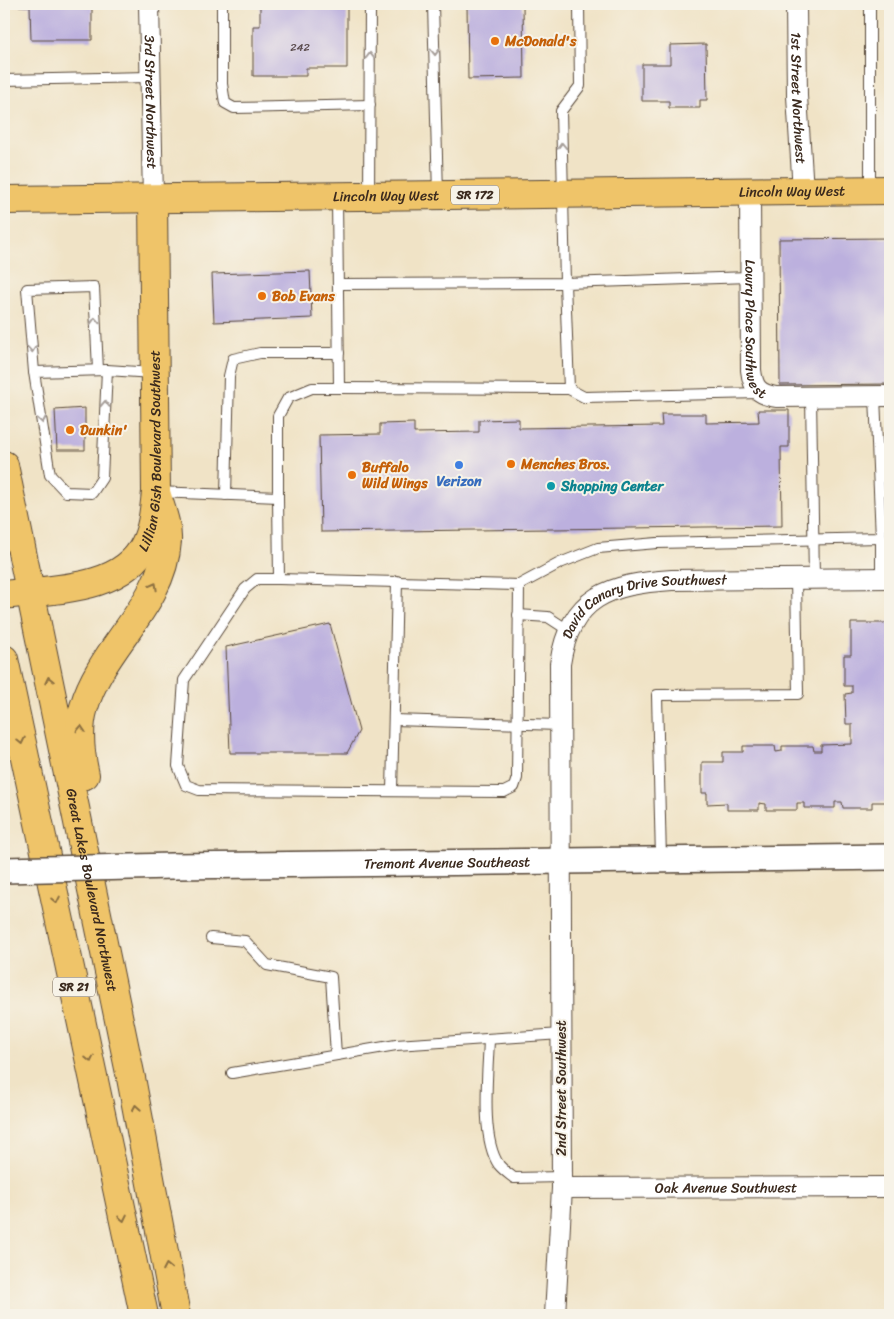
<svg xmlns="http://www.w3.org/2000/svg" width="894" height="1319" font-family="Sriracha,sans-serif">
  <rect width="100%" height="100%" fill="#f7f3e8"/>
  <filter id="ink" filterUnits="userSpaceOnUse"><feTurbulence type="fractalNoise" baseFrequency=".02" numOctaves="2"/><feDisplacementMap in="SourceGraphic" scale="10" xChannelSelector="R" yChannelSelector="G"/><feConvolveMatrix kernelMatrix="1 2 1 2 8 2 1 2 1" color-interpolation-filters="sRGB"/></filter>
  <filter id="wash" filterUnits="userSpaceOnUse"><feTurbulence type="fractalNoise" baseFrequency=".0096" numOctaves="4" result="noise"/><feDisplacementMap in="SourceGraphic" scale="20" xChannelSelector="R" yChannelSelector="G"/><feGaussianBlur stdDeviation="1.12" result="paint"/><feColorMatrix in="noise" values="0 0 0 0 0 0 0 0 0 0 0 0 0 0 0 0 0 1.4 0 .05"/><feComposite in="paint" operator="in"/></filter>
  <g filter="url(#wash)">
    <rect width="100%" height="100%" fill="#f0e3c6"/>
    <g id="blocks">
      <!-- building -->
      <g fill="#bcb0de">
        <path d="M19,4H92V40H31L30,6H19Z"/>
        <path d="M260,4H347V68H306V76H253V26H260Z"/>
        <path d="M467,4H523L524,78L468,79Z"/>
        <path d="M706,44L707,100H700V108H669V101H642V64H670V45Z"/>
        <path d="M890,238V384L780,385L779,239Z"/>
        <path d="M310,271L312,318L214,322L212,274Z"/>
        <path d="M85,408V450H57L55,410Z"/>
        <path d="M758,410H789V447H781L782,526L321,532L319,435L380,434V424L414,423V433L479,432V420L519,419V428L662,426L661,414H706V423L759,422Z"/>
        <path d="M851,623H890V799L887,802H872V808H843L842,802H835V808H804V803H797V810H766V804L759,803V810H727V803L707,804V793H702V762H723V752H743V746H775L776,752L782,751V746H813L814,751H821V745L852,744V724H846L845,694L852,693V686H844V655H851Z"/>
        <path d="M330,624L359,731L347,753H230L226,647Z"/>
      </g>
    </g>
  </g>
  <g filter="url(#ink)">
    <use href="#blocks" fill-opacity="0" stroke="#564637" stroke-width="1"/>
    <g fill="none" stroke-linecap="round" stroke-linejoin="round">
      <!-- service casing -->
      <g stroke="#564637" stroke-width="12">
        <g id="service">
          <path d="M222,4V84L225,103L234,108L370,105"/>
          <path d="M433,4L438,195"/>
          <path d="M870,4V190"/>
          <path d="M4,80L149,77"/>
          <path d="M369,196L370,4"/>
          <path d="M750,277L565,283L569,389L584,397L760,393"/>
          <path d="M338,284L565,283L561,111L580,86L579,4"/>
          <path d="M98,370L94,287L27,289L34,372L50,475L66,492L92,493L102,478L107,370"/>
          <path d="M34,372L107,370L153,373"/>
          <path d="M339,388L569,389"/>
          <path d="M811,397L814,578"/>
          <path d="M157,492L278,497V416L288,398L312,388H339L337,198"/>
          <path d="M226,495L229,376L233,359L260,353H339"/>
          <path d="M278,497L279,579L519,585L517,778L514,787L504,792L199,790L186,785L178,766L184,680L245,589L257,579H279"/>
          <path d="M881,579V538"/>
          <path d="M519,585L560,563L598,548L657,543L881,538L875,396"/>
          <path d="M518,615L548,617L568,630"/>
          <path d="M394,720L560,725"/>
          <path d="M392,791L397,581"/>
          <path d="M661,859L657,695L798,694L796,578"/>
          <path d="M211,938L245,941L267,965L331,977L336,1055"/>
          <path d="M489,1039C488,1072 480,1138 499,1165C503,1170 509,1174 514,1178L562,1177"/>
          <path d="M232,1073L396,1045L561,1034"/>
        </g>
      </g>
      <!-- minor casing -->
      <g stroke="#564637" stroke-width="22">
        <g id="minor">
          <path id="s1" d="M149,4L153,199"/>
          <path id="s2" d="M796,4L797,96L803,191"/>
          <path id="s3" d="M750,192L751,370C753,388 758,394 776,397L890,396"/>
          <path id="s4" d="M562,1188L890,1187"/>
          <path id="s5" d="M555,1315L562,1188L560,664C570,596 610,584 672,580L890,578"/>
        </g>
      </g>
      <!-- tertiary casing -->
      <g stroke="#564637" stroke-width="28">
        <g id="tertiary">
          <path id="s6" d="M173,866L890,857"/>
        </g>
      </g>
      <!-- primary casing -->
      <g stroke="#564637" stroke-width="30">
        <g id="primary">
          <path id="s7" d="M4,200L890,190"/>
          <path id="s8" d="M4,595C49,589 122,592 145,544C153,528 154,510 156,492L153,199"/>
        </g>
      </g>
      <!-- trunk casing -->
      <g stroke="#564637" stroke-width="30">
        <g id="trunk">
          <path id="s9" d="M4,465L131,1078L176,1315"/>
          <path d="M4,659L144,1315"/>
          <path d="M85,775C80,753 77,730 84,707C101,647 163,606 167,541C168,525 160,507 156,492"/>
        </g>
      </g>
      <!-- service -->
      <use href="#service" stroke="#fff" stroke-width="10"/>
      <!-- minor -->
      <use href="#minor" stroke="#fff" stroke-width="20"/>
      <!-- tertiary -->
      <use href="#tertiary" stroke="#fff" stroke-width="25"/>
      <!-- primary -->
      <use href="#primary" stroke="#efc469" stroke-width="28"/>
      <!-- trunk -->
      <use href="#trunk" stroke="#efc469" stroke-width="28"/>
      <!-- tertiary-bridge casing -->
      <g stroke="#564637" stroke-width="28" stroke-linecap="butt">
        <path id="tertiary-bridge" d="M4,870L173,866"/>
      </g>
      <!-- tertiary-bridge -->
      <use href="#tertiary-bridge" stroke="#fff" stroke-width="25"/>
    </g>
    <!-- one-way arrows -->
    <defs><path id="oneway-chevron" d="M-2-3.5L2.5 0L-2 3.5" fill="none" stroke-width="1.6" stroke-linecap="round" stroke-linejoin="round" transform="scale(1.25)"/></defs>
    <g stroke="#a79f9a">
      <use href="#oneway-chevron" transform="translate(435 52) rotate(89)"/>
      <use href="#oneway-chevron" transform="translate(370 56) rotate(-90)"/>
      <use href="#oneway-chevron" transform="translate(562 146) rotate(-92)"/>
      <use href="#oneway-chevron" transform="translate(95 321) rotate(-93)"/>
      <use href="#oneway-chevron" transform="translate(32 349) rotate(85)"/>
      <use href="#oneway-chevron" transform="translate(105 404) rotate(-87)"/>
      <use href="#oneway-chevron" transform="translate(42 420) rotate(81)"/>
    </g>
    <g stroke="#8c6f40">
      <use href="#oneway-chevron" transform="translate(154 586) rotate(-61)"/>
      <use href="#oneway-chevron" transform="translate(49 680) rotate(-102)"/>
      <use href="#oneway-chevron" transform="translate(81 729) rotate(-87)"/>
      <use href="#oneway-chevron" transform="translate(21 741) rotate(78)"/>
      <use href="#oneway-chevron" transform="translate(56 900) rotate(78)"/>
      <use href="#oneway-chevron" transform="translate(90 1059) rotate(78)"/>
      <use href="#oneway-chevron" transform="translate(136 1108) rotate(-100)"/>
      <use href="#oneway-chevron" transform="translate(123 1218) rotate(78)"/>
      <use href="#oneway-chevron" transform="translate(167 1267) rotate(-101)"/>
    </g>
  </g>
  <!-- markers -->
  <g fill="#e8710a" stroke="#f7f3e8" stroke-width="2">
    <circle cx="495" cy="41" r="5"/>
    <circle cx="262" cy="296" r="5"/>
    <circle cx="70" cy="430" r="5"/>
    <circle cx="511" cy="464" r="5"/>
    <circle cx="352" cy="475" r="5"/>
  </g>
  <circle fill="#3f7fe0" stroke="#f7f3e8" stroke-width="2" cx="459" cy="465" r="5"/>
  <circle fill="#0f9aa8" stroke="#f7f3e8" stroke-width="2" cx="551" cy="486" r="5"/>
  <g text-anchor="middle" dominant-baseline="central" stroke-width="4" stroke-linejoin="round" paint-order="stroke">
    <!-- number labels -->
    <g font-size="11" fill="#5b4c4e">
      <text x="300" y="47">242</text>
    </g>
    <!-- shield labels -->
    <g fill="#f7f3e8" stroke="#73665b" stroke-width="1">
      <rect x="451" y="185.5" width="48" height="19" rx="4"/>
      <rect x="53" y="977.5" width="42" height="19" rx="4"/>
    </g>
    <g font-size="12" font-weight="bold" fill="#3b2a1e">
      <text x="475" y="195">SR 172</text>
      <text x="74" y="987">SR 21</text>
    </g>
    <!-- food labels -->
    <g font-size="14" font-weight="bold" fill="#c56008" stroke="#f7f3e8" text-anchor="start">
      <text x="505" y="41">McDonald's</text>
      <text x="272" y="296">Bob Evans</text>
      <text x="80" y="430">Dunkin'</text>
      <text x="521" y="464">Menches Bros.</text>
      <text x="362" y="467">Buffalo<tspan x="362" dy="16">Wild Wings</tspan></text>
    </g>
    <!-- street labels -->
    <g font-size="14" fill="#3b2a1e" stroke="#f7f3e8">
      <text stroke="none"><textPath href="#s2" startOffset="94">1st Street Northwest</textPath></text>
      <text stroke="none"><textPath href="#s1" startOffset="98">3rd Street Northwest</textPath></text>
      <text stroke="none"><textPath href="#s7" startOffset="788">Lincoln Way West</textPath></text>
      <text stroke="none"><textPath href="#s7" startOffset="382">Lincoln Way West</textPath></text>
      <text stroke="none"><textPath href="#s3" startOffset="138">Lowry Place Southwest</textPath></text>
      <text stroke="none"><textPath href="#s8" startOffset="251">Lillian Gish Boulevard Southwest</textPath></text>
      <text stroke="none"><textPath href="#s5" startOffset="770">David Canary Drive Southwest</textPath></text>
      <text stroke="none"><textPath href="#s6" startOffset="274">Tremont Avenue Southeast</textPath></text>
      <text stroke="none"><textPath href="#s9" startOffset="434">Great Lakes Boulevard Northwest</textPath></text>
      <text transform="translate(561 1088) rotate(-90)">2nd Street Southwest</text>
      <text stroke="none"><textPath href="#s4" startOffset="164">Oak Avenue Southwest</textPath></text>
    </g>
    <!-- shop labels -->
    <g font-size="14" font-weight="bold" fill="#366cbe" stroke="#f7f3e8">
      <text x="459" y="481">Verizon</text>
    </g>
    <!-- culture labels -->
    <g font-size="14" font-weight="bold" fill="#0d838f" stroke="#f7f3e8" text-anchor="start">
      <text x="561" y="486">Shopping Center</text>
    </g>
  </g>
  <!-- margin -->
  <rect width="894" height="1319" fill="none" stroke="#f7f3e8" stroke-width="20"/>
</svg>
